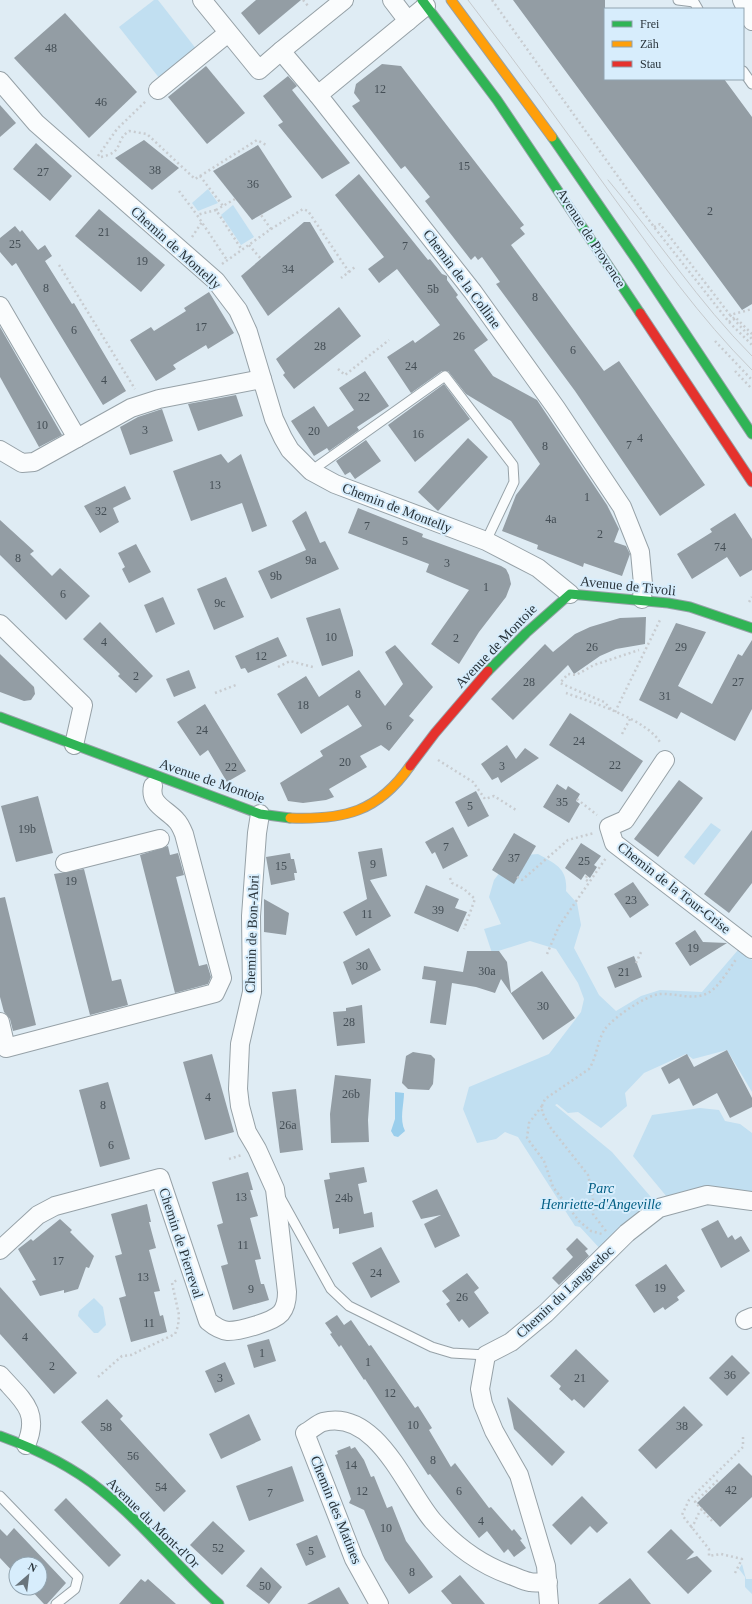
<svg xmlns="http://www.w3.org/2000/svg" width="752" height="1604" font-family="Georgia,serif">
  <rect width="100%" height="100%" fill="#dfecf4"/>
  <!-- green -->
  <g fill="#c1dff1">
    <path d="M154,0H158L197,50L160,79L119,27Z"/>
    <path d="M208,189L218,203L198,211L192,203Z"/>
    <path d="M233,205L254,237L241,245L221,215Z"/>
    <path d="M711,823L721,830L694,865L684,857Z"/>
    <path d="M538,854C556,864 568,869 566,891L577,903L581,925L574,948L599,995L616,1011L641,996L660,990L702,992L738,950L752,960V1092L727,1050L693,1059L686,1054L644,1073L625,1093L627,1106L601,1128L578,1112L568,1113L557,1104L555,1105L612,1152L657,1204L603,1252L580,1227L575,1226L518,1137L505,1132L496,1139L477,1143L463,1109L469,1087L549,1054L581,1012L584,999L578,983L556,949L530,941L492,953L484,929L501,924L489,897L494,880L512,856Z"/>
    <path d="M700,1108L719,1110L725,1121L740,1124L752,1133V1198L667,1197L633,1156L652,1115Z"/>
    <path d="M94,1298L103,1307L106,1325L98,1333H94L78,1316L79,1311Z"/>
    <path d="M742,1564L746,1579H752V1594L745,1587V1577L739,1569Z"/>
  </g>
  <!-- water -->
  <path fill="#9aceec" d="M395,1092L404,1093C404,1105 399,1119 405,1131L398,1137L394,1136L391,1131L395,1119Z"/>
  <!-- building -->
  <g fill="#939da4">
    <path d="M256,0H301L259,35L241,13Z"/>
    <path d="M513,0H605V79H724L752,117V304L742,310Z"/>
    <path d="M65,13L137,92L89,138L14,58Z"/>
    <path d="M382,64L401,66L524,225L520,228L525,234L511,245L604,371L619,361L705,485L660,516L575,391L496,284L500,282L482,257L478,260L475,256L471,260L425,201L430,197L405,166L401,169L352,106L360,101L354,93L356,84Z"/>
    <path d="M206,66L245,113L207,144L168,97Z"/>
    <path d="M288,76L297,86L292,90L350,163L322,179L278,125L283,122L263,96Z"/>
    <path d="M0,105L16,123L0,137Z"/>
    <path d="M144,140L179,168L152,190L115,158Z"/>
    <path d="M36,143L72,176L50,201L13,169Z"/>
    <path d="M258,145L292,197L252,220L213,171Z"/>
    <path d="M359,174L428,260L430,259L442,274L447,276V280L458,295L456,297L488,340L474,350L493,376L537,400L607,505L619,529L614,542L626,546L630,554L622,576L584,563L583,567L563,559L537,549L538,545L502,531L516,495L540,464L511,421L466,394L448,371H442L411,393L387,357L413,340L415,343L440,325L397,269L379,283L368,269L384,257L335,195Z"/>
    <path d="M99,209L165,265L141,292L75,236Z"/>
    <path d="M304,222H310L334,262L268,316L241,276Z"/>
    <path d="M15,226L20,232L22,230L38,250L45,245L52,256L45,261L72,304L74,303L126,391L103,405L16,263L12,266L0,252V238Z"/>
    <path d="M209,292L234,333L208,349L206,345L173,365L176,369L156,381L130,340L151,327L154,331L186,311L184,308Z"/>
    <path d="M339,307L361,336L294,389L283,375L285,373L276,359Z"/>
    <path d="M0,327L62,435L39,447L0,377Z"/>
    <path d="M365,371L389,406L357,427L359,430L329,451L327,448L314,456L291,421L314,406L328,427L354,410L339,388Z"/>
    <path d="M444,384L470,419L415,462L388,425Z"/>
    <path d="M236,395L243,416L198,431L188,404Z"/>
    <path d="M162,409L173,441L130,455L120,427L138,417Z"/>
    <path d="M468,438L488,457L438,511L418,492Z"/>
    <path d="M366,440L381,461L355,479L350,472L345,475L336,461Z"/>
    <path d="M221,454L228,463L241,454L267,526L252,532L242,503L191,521L173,471Z"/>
    <path d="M125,486L131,499L113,508L119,522L100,533L84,506Z"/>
    <path d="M358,508L423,534L422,537L501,566L506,569L509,575L511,584L506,597L479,632L459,664L431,644L469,590L426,572L429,564L348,533Z"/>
    <path d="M306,511L320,543L325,541L339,569L271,599L258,571L306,550L292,521Z"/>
    <path d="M735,513L752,539V570L740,577L727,557L692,579L677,554L712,532L710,529Z"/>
    <path d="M0,520L34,551L30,554L52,576L60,568L90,596L66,620L0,555Z"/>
    <path d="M136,544L151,572L129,583L122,569L125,567L118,553Z"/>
    <path d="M226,577L244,617L214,630L197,589Z"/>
    <path d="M163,597L175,624L156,633L144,605Z"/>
    <path d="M340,608L353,651V656L322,666L306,618Z"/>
    <path d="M646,617L645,644L616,649L600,656L574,674L568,665L513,720L491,699L545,644L553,652L575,634L590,627L620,618Z"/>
    <path d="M100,622L153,676L136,693L118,676L120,674L83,639Z"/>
    <path d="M676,623L706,632L678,686L712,704L738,654L742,656L752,640V709L735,741L681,712L677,719L639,700Z"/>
    <path d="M278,637L287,656L248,673L245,668L241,669L235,656Z"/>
    <path d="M395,645L433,687L409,716L414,720L389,751L381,745L360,756L367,767L329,789L334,797L326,800L303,803L288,801L280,783L323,756L320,751L362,726L348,705L301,734L277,694L306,676L319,697L359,670L385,706L403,684L385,652Z"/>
    <path d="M0,654L34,687L35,694L31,700L24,701L0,692Z"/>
    <path d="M189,670L196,688L174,697L166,679Z"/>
    <path d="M205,704L246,771L227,782L208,750L200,756L177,722Z"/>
    <path d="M570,713L643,761L622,792L549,745Z"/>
    <path d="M507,745L516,759L525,748L539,758L501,783L498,777L492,780L481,764Z"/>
    <path d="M679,780L703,798L658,857L634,839Z"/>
    <path d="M557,784L566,790L568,786L580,794L576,801L580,804L569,823L543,807Z"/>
    <path d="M476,791L489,816L468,827L455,802Z"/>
    <path d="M38,796L53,853L16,862L1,806Z"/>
    <path d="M453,827L468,856L443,869L435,852L432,854L425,842Z"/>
    <path d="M752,830V883L729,913L704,894Z"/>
    <path d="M514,833L536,846L514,884L492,870Z"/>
    <path d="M581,843L601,856L594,865L597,867L590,878L585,874L581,880L565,868Z"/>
    <path d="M168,846L170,855L178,853L184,875L176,877L199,966L207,964L211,977L208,984L175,993L140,855Z"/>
    <path d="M382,848L387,876L370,880L391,916L356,936L343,912L367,899L358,852Z"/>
    <path d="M290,853L291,859H294L297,873H294L295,880L271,885L266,857Z"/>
    <path d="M84,869L112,981L121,979L128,1005L90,1015L54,874Z"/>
    <path d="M633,882L649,905L630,918L614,894Z"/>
    <path d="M426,885L459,899L455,908L467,912L458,932L414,913Z"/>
    <path d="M5,897L36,1025L13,1031L10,1019L4,1012L0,997V898Z"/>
    <path d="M264,899L289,913L286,935L264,932Z"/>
    <path d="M695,930L703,942L727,943L690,966L675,943Z"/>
    <path d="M369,948L381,970L352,985L343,962Z"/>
    <path d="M467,951H499L507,962L511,993L542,971L575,1018L543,1040L501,979L495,993L476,987L452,983L446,1025L430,1023L436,981L422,979L424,966L463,972Z"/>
    <path d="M634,956L642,977L615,988L607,967Z"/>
    <path d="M362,1005L365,1043L337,1046L333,1012L346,1011V1008Z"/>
    <path d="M727,1050L752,1098V1107L730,1118L717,1093L693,1106L679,1078L669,1084L661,1068L687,1054L694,1067Z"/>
    <path d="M413,1052L431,1055L435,1059L433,1084L429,1090L408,1089L402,1083L406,1056Z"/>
    <path d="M212,1054L234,1132L205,1140L183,1062Z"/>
    <path d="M335,1075L371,1079L368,1120L369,1142L331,1143L330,1114Z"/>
    <path d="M108,1082L130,1159L100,1167L79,1090Z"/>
    <path d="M296,1089L303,1150L280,1153L272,1092Z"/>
    <path d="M364,1167L367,1182L358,1184L364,1214L372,1212L374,1227L339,1234V1228L333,1229L324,1180L330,1179L329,1173Z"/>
    <path d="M248,1172L253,1190H250L258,1216L250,1218L261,1259L255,1260L261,1284H264L269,1300L233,1310L221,1266L228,1264L217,1225L223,1223L212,1182Z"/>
    <path d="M437,1189L460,1236L435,1248L424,1224L441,1215L421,1219L412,1201Z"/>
    <path d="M147,1204L151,1222H149L156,1248L149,1250L160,1291L154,1292L160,1316L163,1315L167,1332L131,1342L119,1298L126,1296L115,1256L122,1254L111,1214Z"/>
    <path d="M60,1219L72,1230L70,1232L94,1256L89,1268L86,1267L78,1289L64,1293V1290L40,1296L32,1281L36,1280L18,1249L31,1239L33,1241Z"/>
    <path d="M718,1220L728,1238L732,1235L735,1240L741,1236L750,1251L721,1268L701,1229Z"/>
    <path d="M577,1238L588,1249L585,1251L589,1256L559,1285L552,1278L573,1257L566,1249Z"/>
    <path d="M381,1247L400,1282L371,1298L352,1263Z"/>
    <path d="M666,1264L685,1291L677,1297L679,1300L665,1310L663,1307L654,1313L635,1285Z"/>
    <path d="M467,1273L479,1288L474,1292L489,1313L469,1328L462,1319L459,1322L446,1304L450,1301L442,1291Z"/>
    <path d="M0,1287L77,1373L54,1394L0,1334Z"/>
    <path d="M337,1315L344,1325L351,1320L369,1346L371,1345L415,1408L418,1406L432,1428L429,1430L451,1467L455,1463L489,1508L491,1507L512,1531L514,1529L522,1539L520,1540L526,1548L514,1557L508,1549L504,1553L487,1531L479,1538L430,1474L428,1475L365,1379L364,1380L341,1345L339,1347L330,1334L332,1333L325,1323Z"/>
    <path d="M269,1339L276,1361L254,1368L247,1345Z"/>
    <path d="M576,1349L609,1381L584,1408L574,1399L572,1401L559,1389L561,1386L550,1376Z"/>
    <path d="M732,1355L750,1373L727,1396L709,1378Z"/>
    <path d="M225,1362L235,1384L215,1393L205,1371Z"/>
    <path d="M507,1397L565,1452L552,1466L514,1429Z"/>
    <path d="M107,1399L123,1416L120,1419L186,1491L164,1512L81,1422Z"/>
    <path d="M684,1406L703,1425L656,1469L638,1450Z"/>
    <path d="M249,1414L261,1440L221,1459L209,1434Z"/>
    <path d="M350,1446L351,1449L355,1447L364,1460L371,1477L374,1476L387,1508L392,1506L406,1541L433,1577L409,1594L385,1560L364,1510L349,1503L351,1499L335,1455L338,1454L337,1451Z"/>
    <path d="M739,1463L752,1476V1497L720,1527L697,1503Z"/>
    <path d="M292,1466L304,1501L249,1521L236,1486Z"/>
    <path d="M582,1496L608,1523L597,1533L590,1526L571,1545L552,1525Z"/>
    <path d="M66,1498L121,1555L109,1567L54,1510Z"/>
    <path d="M213,1521L245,1551L222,1575L190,1545Z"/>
    <path d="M14,1528L66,1583L47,1604H44L29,1588H40V1564H16V1575L0,1558V1529L7,1536Z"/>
    <path d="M671,1529L694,1552L686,1560L697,1556L712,1571L688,1594L647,1552Z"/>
    <path d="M317,1535L326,1557L306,1566L296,1544Z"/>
    <path d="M261,1567L282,1587L269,1604L246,1586Z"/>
    <path d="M460,1575L485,1604H452L441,1591Z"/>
    <path d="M630,1578L651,1604H598Z"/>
    <path d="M141,1579L145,1582L148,1579L176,1604H119Z"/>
    <path d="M339,1587L349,1604H307Z"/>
  </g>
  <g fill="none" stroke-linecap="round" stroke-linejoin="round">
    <!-- lane casing -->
    <g stroke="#96a1a7" stroke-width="11">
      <g id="lane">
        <path d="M678,0L694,2L698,9"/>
        <path d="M743,71L752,84"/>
        <path d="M311,471L445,376L513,465L514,482L486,541"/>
        <path d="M280,1197L331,1289L349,1306L432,1347L452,1353L486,1355"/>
        <path d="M0,1496L78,1577L75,1589L56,1604"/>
      </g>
    </g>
    <!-- street casing -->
    <g stroke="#96a1a7" stroke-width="20">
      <g id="street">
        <path d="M202,0L259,70L281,51L318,95"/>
        <path d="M392,0L408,21"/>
        <path d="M742,0L752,21"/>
        <path d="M426,6L318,95L473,292L556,408L622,507L640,552L643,584L642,599"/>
        <path d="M281,51L344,0"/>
        <path d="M0,81L36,123L216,281L238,310L248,332L274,419L283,438L290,450L311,471L335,484L486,541L538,568L570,594"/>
        <path d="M158,90L228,33"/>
        <path d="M0,306L77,438"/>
        <path d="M0,450L22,463L34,462L131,408L159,399L262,379"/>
        <path d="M0,624L83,705L74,745"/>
        <path d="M665,760L625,820L609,827L614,843L752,949"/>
        <path d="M65,863L160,839"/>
        <path d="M0,1022L6,1048L215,993L222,978L184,834C182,829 180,824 176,820C166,809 149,804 153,786"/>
        <path d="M0,1250L38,1215L55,1206L160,1178L208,1321C214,1326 220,1330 228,1331C240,1331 273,1322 281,1313C286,1307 287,1299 287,1292L275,1189L257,1149L247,1132L240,1106L238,1089L240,1044L252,992L251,916L257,833L260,814"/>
        <path d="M745,1320L752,1317"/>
        <path d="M0,1375C21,1399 41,1411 26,1445"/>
        <path d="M379,1604L354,1559L305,1433C311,1430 317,1424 323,1422C377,1408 406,1490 433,1521C455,1546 479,1564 510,1575C516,1577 523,1581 530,1582C535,1583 542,1582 548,1582"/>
        <path d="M549,1604L546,1566L519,1475L494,1431L483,1404L480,1389L486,1355L511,1342L546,1313L627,1233L659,1208L707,1195L752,1201"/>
      </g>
    </g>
    <!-- fast casing -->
    <g stroke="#96a1a7" stroke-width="11">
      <g id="fast">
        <path d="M422,0L497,100L640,313"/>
        <path d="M552,137L638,262L752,434"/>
        <path d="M488,671L526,633L570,594L668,603L690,607L752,628"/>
        <path d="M0,717L260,814L290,818"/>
        <path d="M0,1436C36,1449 71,1466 101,1490C144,1524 178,1568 219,1604"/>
      </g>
    </g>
    <!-- slow casing -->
    <g stroke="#96a1a7" stroke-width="11">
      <g id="slow">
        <path d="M451,0L552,137"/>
        <path d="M290,818C344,820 378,812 410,766"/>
      </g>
    </g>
    <!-- jam casing -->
    <g stroke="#96a1a7" stroke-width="11">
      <g id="jam">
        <path d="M640,313L752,482"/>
        <path d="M410,766L435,733L488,671"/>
      </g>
    </g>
    <!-- path -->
    <g stroke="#c8ccd0" stroke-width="2.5" stroke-dasharray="2 3" stroke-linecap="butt">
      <path d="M303,0L309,7"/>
      <path d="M492,0L654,227L729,322L752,345"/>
      <path d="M98,156L117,129L146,101"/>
      <path d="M101,157C125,152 114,141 129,131L147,134L195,179L200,176L223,206"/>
      <path d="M200,176L257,140L268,146"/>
      <path d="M179,191L197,215"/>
      <path d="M235,199L216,210L242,250"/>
      <path d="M216,210L197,215L227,260"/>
      <path d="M654,227L660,224L730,315L752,309"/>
      <path d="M271,229L303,209L308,211L349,272L341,278"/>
      <path d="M192,237L202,222"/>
      <path d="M249,245L261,259"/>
      <path d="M222,264L271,229L261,215"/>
      <path d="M59,265L135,389"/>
      <path d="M349,272L356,266"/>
      <path d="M730,315L752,339"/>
      <path d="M715,341L752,380"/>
      <path d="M338,369L345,375L389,340"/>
      <path d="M735,371L752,389"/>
      <path d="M749,602L752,597"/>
      <path d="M278,667L290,661L313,667"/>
      <path d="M215,693L236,685"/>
      <path d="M566,693C591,702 649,720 661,744"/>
      <path d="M611,709L604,702L560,683L568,674L576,675L594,665L639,650"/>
      <path d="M615,712L660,620"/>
      <path d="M622,734L630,719"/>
      <path d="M438,760L473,782L485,799L494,796L516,810"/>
      <path d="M577,799L597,815"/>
      <path d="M587,876L585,879L589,882"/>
      <path d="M517,877L522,880L568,840L594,833"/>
      <path d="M450,878L452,883L464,889L475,899L464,929"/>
      <path d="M547,954L559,926L606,858"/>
      <path d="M636,963L642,950"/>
      <path d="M542,1106L529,1123L527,1138L544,1161L553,1187L579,1221L591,1231L602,1234"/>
      <path d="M229,1159L242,1155"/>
      <path d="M606,1231L593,1214V1197L588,1175L550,1127L542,1112V1106L545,1099L589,1069C597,1057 597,1041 605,1029C613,1018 646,995 660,994C677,993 692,1001 708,993C720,986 729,969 737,958"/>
      <path d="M98,1377L122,1356L131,1355L175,1334L178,1326L179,1315L172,1283L177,1280"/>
      <path d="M712,1521L695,1502L718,1480"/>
      <path d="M691,1528C696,1522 697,1514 702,1509"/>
      <path d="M735,1573L742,1559L721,1554L709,1556V1549L682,1515L689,1500L743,1447V1436"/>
    </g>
    <!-- lane -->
    <use href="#lane" stroke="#fafcfd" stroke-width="9"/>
    <!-- street -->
    <use href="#street" stroke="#fafcfd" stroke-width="18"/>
    <!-- fast -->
    <use href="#fast" stroke="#30b455" stroke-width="9"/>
    <!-- slow -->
    <use href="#slow" stroke="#ff9f0a" stroke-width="9"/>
    <!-- jam -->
    <use href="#jam" stroke="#e5322d" stroke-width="9"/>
    <!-- tram -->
    <g stroke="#c6cacd" stroke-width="1">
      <path d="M468,0C518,65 566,131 614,198C657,257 700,318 752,370"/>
      <path d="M608,180C657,238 699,303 752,356"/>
    </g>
    <!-- path-bridge -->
    <path stroke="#c8ccd0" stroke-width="2.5" stroke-dasharray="2 3" stroke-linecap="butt" d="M729,322L735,317L752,334"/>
  </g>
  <g text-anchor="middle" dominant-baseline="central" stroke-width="4" stroke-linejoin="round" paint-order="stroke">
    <!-- number labels -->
    <g font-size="12" fill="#444e55">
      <text x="51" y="48">48</text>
      <text x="380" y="89">12</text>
      <text x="101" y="102">46</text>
      <text x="464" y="166">15</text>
      <text x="155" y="170">38</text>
      <text x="43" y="172">27</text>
      <text x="253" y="184">36</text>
      <text x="710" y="211">2</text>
      <text x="104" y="232">21</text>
      <text x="15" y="244">25</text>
      <text x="405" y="246">7</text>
      <text x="142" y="261">19</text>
      <text x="288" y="269">34</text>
      <text x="46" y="288">8</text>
      <text x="433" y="289">5b</text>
      <text x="535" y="297">8</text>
      <text x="201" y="327">17</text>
      <text x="74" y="330">6</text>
      <text x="459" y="336">26</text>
      <text x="320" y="346">28</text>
      <text x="573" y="350">6</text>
      <text x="411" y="366">24</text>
      <text x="104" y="380">4</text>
      <text x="364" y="397">22</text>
      <text x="42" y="425">10</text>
      <text x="145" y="430">3</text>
      <text x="314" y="431">20</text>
      <text x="418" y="434">16</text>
      <text x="640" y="438">4</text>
      <text x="629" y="445">7</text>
      <text x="545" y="446">8</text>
      <text x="215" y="485">13</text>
      <text x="587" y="497">1</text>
      <text x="101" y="511">32</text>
      <text x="551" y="519">4a</text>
      <text x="367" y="526">7</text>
      <text x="600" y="534">2</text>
      <text x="405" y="541">5</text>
      <text x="720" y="547">74</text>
      <text x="18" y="558">8</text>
      <text x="311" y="560">9a</text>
      <text x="447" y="563">3</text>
      <text x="276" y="576">9b</text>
      <text x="486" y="587">1</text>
      <text x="63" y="594">6</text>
      <text x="220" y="603">9c</text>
      <text x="331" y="637">10</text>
      <text x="456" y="638">2</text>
      <text x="104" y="642">4</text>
      <text x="592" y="647">26</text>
      <text x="681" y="647">29</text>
      <text x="261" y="656">12</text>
      <text x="136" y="676">2</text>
      <text x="529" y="682">28</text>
      <text x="738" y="682">27</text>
      <text x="358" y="694">8</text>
      <text x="665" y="696">31</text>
      <text x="303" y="705">18</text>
      <text x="389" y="726">6</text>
      <text x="202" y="730">24</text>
      <text x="579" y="741">24</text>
      <text x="345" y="762">20</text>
      <text x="615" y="765">22</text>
      <text x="502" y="766">3</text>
      <text x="231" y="767">22</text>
      <text x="562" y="802">35</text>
      <text x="470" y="806">5</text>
      <text x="27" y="829">19b</text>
      <text x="446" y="847">7</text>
      <text x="514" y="858">37</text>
      <text x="584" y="861">25</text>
      <text x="373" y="864">9</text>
      <text x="281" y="866">15</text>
      <text x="71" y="881">19</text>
      <text x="631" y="900">23</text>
      <text x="438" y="910">39</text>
      <text x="367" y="914">11</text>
      <text x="693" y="948">19</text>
      <text x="362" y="966">30</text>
      <text x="487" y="971">30a</text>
      <text x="624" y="972">21</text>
      <text x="543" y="1006">30</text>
      <text x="349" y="1022">28</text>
      <text x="351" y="1094">26b</text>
      <text x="208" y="1097">4</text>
      <text x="103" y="1105">8</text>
      <text x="288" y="1125">26a</text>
      <text x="111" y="1145">6</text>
      <text x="241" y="1197">13</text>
      <text x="344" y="1198">24b</text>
      <text x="243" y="1245">11</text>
      <text x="58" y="1261">17</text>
      <text x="376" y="1273">24</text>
      <text x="143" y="1277">13</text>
      <text x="660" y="1288">19</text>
      <text x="251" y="1289">9</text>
      <text x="462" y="1297">26</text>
      <text x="149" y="1323">11</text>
      <text x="25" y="1337">4</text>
      <text x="262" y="1353">1</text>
      <text x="368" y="1362">1</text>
      <text x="52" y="1366">2</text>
      <text x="730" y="1375">36</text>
      <text x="220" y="1378">3</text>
      <text x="580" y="1378">21</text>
      <text x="390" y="1393">12</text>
      <text x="413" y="1425">10</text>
      <text x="682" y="1426">38</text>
      <text x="106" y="1427">58</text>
      <text x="133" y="1456">56</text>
      <text x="433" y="1460">8</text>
      <text x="351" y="1465">14</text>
      <text x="161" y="1487">54</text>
      <text x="731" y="1490">42</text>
      <text x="362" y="1491">12</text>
      <text x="459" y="1491">6</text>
      <text x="270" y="1493">7</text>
      <text x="481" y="1521">4</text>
      <text x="386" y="1528">10</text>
      <text x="218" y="1548">52</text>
      <text x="311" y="1551">5</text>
      <text x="412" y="1572">8</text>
      <text x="265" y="1586">50</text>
    </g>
    <!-- street labels -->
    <g font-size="14" fill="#29343b" stroke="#d7edfc">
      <text transform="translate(591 238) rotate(57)">Avenue de Provence</text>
      <text transform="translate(176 248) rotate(42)">Chemin de Montelly</text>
      <text transform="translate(462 279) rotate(53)">Chemin de la Colline</text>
      <text transform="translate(397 508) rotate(21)">Chemin de Montelly</text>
      <text transform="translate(628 586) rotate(6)">Avenue de Tivoli</text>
      <text transform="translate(496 646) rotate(-46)">Avenue de Montoie</text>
      <text transform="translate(212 781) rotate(19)">Avenue de Montoie</text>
      <text transform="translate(674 888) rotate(38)">Chemin de la Tour-Grise</text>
      <text transform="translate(252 934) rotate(-88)">Chemin de Bon-Abri</text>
      <text transform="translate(181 1243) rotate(72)">Chemin de Pierreval</text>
      <text transform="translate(565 1292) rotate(-43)">Chemin du Languedoc</text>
      <text transform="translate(336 1510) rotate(68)">Chemin des Matines</text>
      <text transform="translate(153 1523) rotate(44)">Avenue du Mont-d'Or</text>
    </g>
    <!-- park labels -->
    <g font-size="14" font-style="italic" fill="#015d83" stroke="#d7edfc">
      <text x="601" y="1188">Parc<tspan x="601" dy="16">Henriette-d'Angeville</tspan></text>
    </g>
  </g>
  <!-- legend -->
  <rect x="604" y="8" width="140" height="72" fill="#d7edfc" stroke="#91a3af"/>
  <rect x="612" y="21" width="20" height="6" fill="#30b455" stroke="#91a3af"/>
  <text x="640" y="28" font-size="12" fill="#29343b">Frei</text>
  <rect x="612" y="41" width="20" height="6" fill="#ff9f0a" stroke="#91a3af"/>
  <text x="640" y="48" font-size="12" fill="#29343b">Zäh</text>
  <rect x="612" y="61" width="20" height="6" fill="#e5322d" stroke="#91a3af"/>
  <text x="640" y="68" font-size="12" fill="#29343b">Stau</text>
  <!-- north arrow -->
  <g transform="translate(28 1576) rotate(28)"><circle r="19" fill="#d7edfc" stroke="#91a3af"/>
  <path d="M0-3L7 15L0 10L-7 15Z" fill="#69747c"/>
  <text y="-6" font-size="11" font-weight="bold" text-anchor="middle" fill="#29343b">N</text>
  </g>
</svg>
